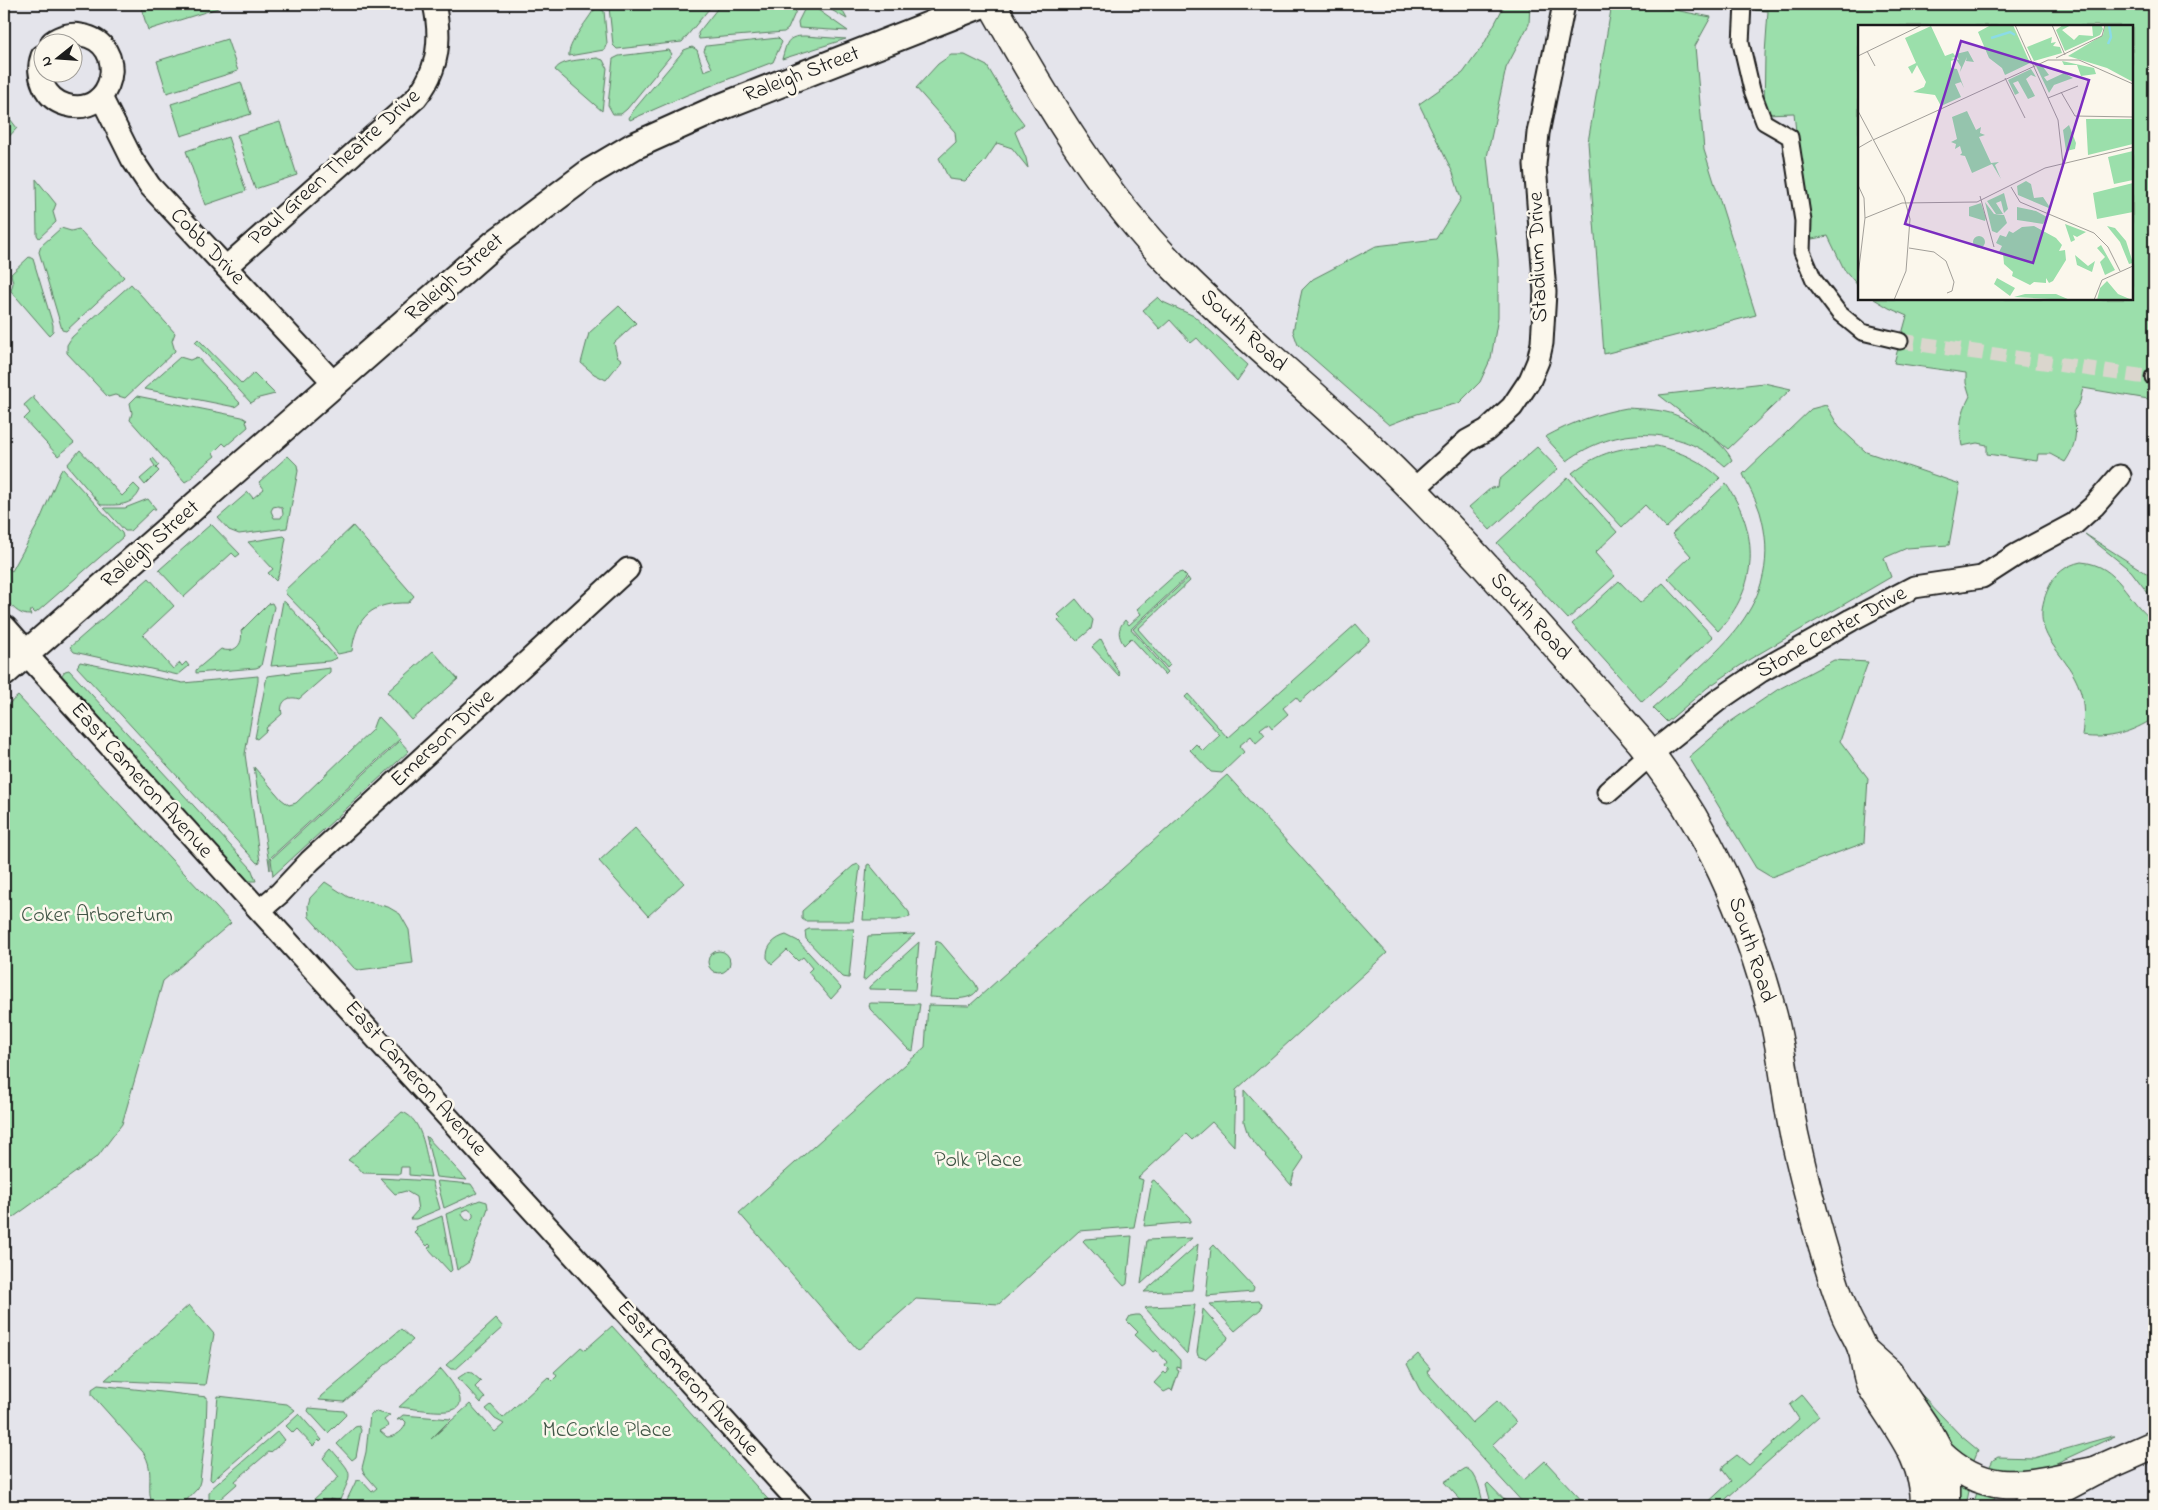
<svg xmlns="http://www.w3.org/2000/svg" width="2158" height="1510" font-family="'Indie Flower',sans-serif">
  <rect width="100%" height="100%" fill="#fbf7ec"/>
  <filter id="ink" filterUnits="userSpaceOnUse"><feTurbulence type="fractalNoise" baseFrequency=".02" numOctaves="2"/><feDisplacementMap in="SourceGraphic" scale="10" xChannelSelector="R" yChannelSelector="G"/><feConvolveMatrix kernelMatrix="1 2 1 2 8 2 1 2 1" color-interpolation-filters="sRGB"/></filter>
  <g filter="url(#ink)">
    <!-- built -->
    <path fill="#e4e4eb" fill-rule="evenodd" d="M4,4H2154V1506H4ZM1859,26H2132V299H1859ZM42,42H72V72H42Z"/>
    <!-- green -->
    <g fill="#9bdfab" stroke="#5c7e64" fill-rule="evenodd">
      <path d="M140,4H217L218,8L148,30Z"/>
      <path d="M612,4H713L682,42L617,49L613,45L609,7Z"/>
      <path d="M721,4H799L788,29L784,32L699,39L698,33Z"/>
      <path d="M807,4L811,5L848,31L799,28L798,22Z"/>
      <path d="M821,4H839L847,19Z"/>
      <path d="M1505,4H1530L1529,24L1506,68L1487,157L1498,260V317L1491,358L1480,382L1459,403L1417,414L1389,425L1298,345L1293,331L1302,290L1313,279L1376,246L1436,239L1461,199L1453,173L1419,104L1463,73L1484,44Z"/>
      <path d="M1612,4H1643L1711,17L1695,46L1704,150L1756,315L1604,354L1588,142Z"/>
      <path d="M1756,4H2154V400L2083,388L2080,401L2073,412C2078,431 2076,446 2065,462L2050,454H2038L2037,461L1987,454V445L1977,443L1962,446C1958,427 1961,413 1970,396L1966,383V373L1894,363L1907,316L1889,308L1874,299H2132V26H1859V287L1844,269L1828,236L1812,239L1803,197L1794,113L1764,114L1765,54L1768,11L1755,10Z"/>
      <path d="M598,8L604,11L607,43L604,50L569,56C567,45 587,21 593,11Z"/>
      <path d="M805,36L846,39L782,59C787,43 786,36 805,36Z"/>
      <path d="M778,38L782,42L773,62L687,95L630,120L629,118L633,111L684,50L692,47L697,50L704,71L712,68L704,51L706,46Z"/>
      <path d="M227,39L238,71L167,93L157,61Z"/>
      <path d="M669,50L672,54L627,109L621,114H613L608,105L613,59L619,56Z"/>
      <path d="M951,55H965L987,66L1012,108L1024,124L1015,132L1026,158L1028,168L1012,148L997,143L985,161L965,181L949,179L939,158L956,142L955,132L916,88L938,64Z"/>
      <path d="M597,58L603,60L607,68L602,111L555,70C561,59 585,60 597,58Z"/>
      <path d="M241,82L251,114L181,136L171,104Z"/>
      <path d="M4,111L17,128L4,142V125L7,122L4,118Z"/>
      <path d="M280,122L297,175L255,189L237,135Z"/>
      <path d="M228,137L246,191L205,205L186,151Z"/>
      <path d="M36,179L56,204L53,212L56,222L39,238L37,235Z"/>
      <path d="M61,228L71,231L79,229L124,277L66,331L62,330L61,326L39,252L41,246Z"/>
      <path d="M29,257L33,259L53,325V331L49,335L11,291L13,283L11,274Z"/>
      <path d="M131,284L175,333L172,341L175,351L125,398L115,395L108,397L67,353V345L72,337Z"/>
      <path d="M1158,297L1163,302L1194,316L1248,365L1237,381L1197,338L1191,343L1170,320L1160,329L1143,310Z"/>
      <path d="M619,306L636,323L614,343L617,356L622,360L606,380L594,374L581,363L589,333Z"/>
      <path d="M198,339L242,384L254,373L275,394L259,398L251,403L195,342Z"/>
      <path d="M180,357L190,360L197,357L240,403L235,407L144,389Z"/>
      <path d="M1764,383L1791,389L1728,449L1659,395Z"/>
      <path d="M34,396V399L74,443L58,456L24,419L30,413L24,405Z"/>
      <path d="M137,396L242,417L247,420L246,421L248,427L226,446L223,443L213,453L215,456L193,474V477L185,482L130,420L132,413L130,403Z"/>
      <path d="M1826,405L1839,427L1866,452L1960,484L1949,545L1907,548L1884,558L1891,577L1750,659L1707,688L1667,722L1653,708C1715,653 1787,606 1760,512C1756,499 1748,486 1743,474L1811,409Z"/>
      <path d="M1627,408C1641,409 1656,409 1670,413C1690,419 1723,441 1732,460L1725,466C1679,425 1615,425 1567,461L1545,437C1571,423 1597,413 1627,408Z"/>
      <path d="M1657,446C1681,452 1702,461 1720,478L1666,528L1645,505L1622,527L1572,473C1598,452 1624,446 1657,446Z"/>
      <path d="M1537,447L1558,469L1490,530L1469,507L1491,488L1498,487L1499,480Z"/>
      <path d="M80,450L122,496L134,484L140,490C133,507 116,505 101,505L67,465Z"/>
      <path d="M288,456L297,465L298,471L287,528L239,534L229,530L218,518L248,492L253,498L264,489L259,482ZM278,506L282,508L283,514L281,518H274L271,511L273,507Z"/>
      <path d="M153,458L159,465L156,468L159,471L145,485L140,479L155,466L151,460Z"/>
      <path d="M62,468L122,533L123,537L37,612L35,613L32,610L29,612L31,615C18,616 11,605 4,597V565L12,571L39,522Z"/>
      <path d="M1568,477L1617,532L1595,553L1615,576L1568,619L1497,543Z"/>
      <path d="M1726,484C1760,533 1759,587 1718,631L1668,578L1691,556L1672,534Z"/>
      <path d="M148,499L156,509H153L130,531H125L104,508H125Z"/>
      <path d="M211,524L240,554L236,557L232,553L184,597L159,570Z"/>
      <path d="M353,526L414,596L408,603C373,602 356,616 352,651L338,654L319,631L320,629L286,594L285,590Z"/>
      <path d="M2085,534L2154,578V601L2131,571Z"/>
      <path d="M284,536L286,538L280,571L276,581L268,573L273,569L248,542Z"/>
      <path d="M2081,562C2120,565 2126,601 2154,621V718C2133,732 2108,740 2082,736C2084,719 2085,703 2079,687C2065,649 2026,635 2049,587C2055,574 2066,565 2081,562Z"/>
      <path d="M1182,572L1187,577L1131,629L1168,672L1165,675L1131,638L1124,645C1118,636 1117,629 1125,620L1129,625L1141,614L1137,609L1176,574Z"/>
      <path d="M149,578L174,606L143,635L173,669L180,663L182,666L186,662L189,666L178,675L74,652L70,647Z"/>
      <path d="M1188,578L1190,581L1138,629L1170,665L1167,668L1133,629Z"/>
      <path d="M1619,581L1640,603L1663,583L1713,637L1642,702L1572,624Z"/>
      <path d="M1076,599L1093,620L1091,629L1077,641L1058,621L1061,618L1058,615Z"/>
      <path d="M283,601L285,602L337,658L329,661L271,666Z"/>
      <path d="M272,603L274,607L261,666L256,668L196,673V670L221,649C234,654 244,645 241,631L268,604Z"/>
      <path d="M1356,624L1369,639V641L1300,702L1296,697L1283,708L1288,714L1272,728L1268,723L1260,729L1265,735L1256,743L1251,736L1239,746L1244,752L1222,773L1211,772L1190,750L1196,744L1203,751L1220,735L1185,697L1188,694L1228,738Z"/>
      <path d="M1101,639L1120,675L1119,676L1092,647Z"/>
      <path d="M433,651L458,679L412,720L387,692Z"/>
      <path d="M1834,660L1868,662L1840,741L1868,778L1864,843L1771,877L1756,868L1689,757L1730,722L1777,690Z"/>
      <path d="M80,662L183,683L258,676V681L245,754L260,862L257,863L89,680L77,667Z"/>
      <path d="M330,668V672L299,699C288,695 279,702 282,714L266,728L267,730L257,739L255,738L267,676Z"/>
      <path d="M69,670L251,868L256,881H249L245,877L61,676L65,671Z"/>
      <path d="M18,696L231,923L163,981L122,1124L98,1156L4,1224V708Z"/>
      <path d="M379,717L400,739L270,858V870L254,767L281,799L289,805L296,803L372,730L376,719Z"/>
      <path d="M400,741L409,751L273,876L271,859Z"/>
      <path d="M1227,775L1387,953L1236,1090L1234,1146L1212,1122L1192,1140L1186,1134L1138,1178L1143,1180L1134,1227L1079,1231L999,1304L916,1299L858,1350L739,1213L925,1047L928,1005L969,1006Z"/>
      <path d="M635,828L684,883L648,916L599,861Z"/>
      <path d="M858,864L860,867L853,921H805L802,919V911L853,866Z"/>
      <path d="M869,864L909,912L910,917L897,920H863L867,865Z"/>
      <path d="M325,882L348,897L388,907L400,914L409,930L413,963L359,970L354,968L309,917L308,905L310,898Z"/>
      <path d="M809,929H854L849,978L842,977L806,939L805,931Z"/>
      <path d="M915,934L865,980H863L868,936Z"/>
      <path d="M786,935L798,941L841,988L831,999L808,972L812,968L803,957L798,961L787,950L772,964L767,958C766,946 775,938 786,935Z"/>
      <path d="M936,941L941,943L975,983L978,989C971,1004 942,997 929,997Z"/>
      <path d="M919,942L915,990L869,989V987Z"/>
      <circle cx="719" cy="962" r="11"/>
      <path d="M871,1003L920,1004L913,1051L908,1049L870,1009L869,1004Z"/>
      <path d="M1244,1090L1304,1158L1294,1173L1291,1185L1248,1135L1244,1122Z"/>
      <path d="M402,1112C424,1119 426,1157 431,1177L409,1175V1167H401L400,1174L363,1173L357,1166L348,1160Z"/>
      <path d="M426,1136L467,1180L436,1177Z"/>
      <path d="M380,1178L432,1181L440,1209L416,1219H410L418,1210L416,1197L406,1191L395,1194Z"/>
      <path d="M1154,1180L1190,1218V1222L1144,1226L1152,1181Z"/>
      <path d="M437,1181L471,1184L477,1193L444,1208Z"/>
      <path d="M480,1200L487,1202L488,1208L469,1262L457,1270L446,1214ZM468,1209L473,1213V1217L470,1220H466L462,1215L463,1211Z"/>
      <path d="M442,1216L452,1270L450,1272L428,1248L431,1246L429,1244L427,1246L414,1232L417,1229L416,1227Z"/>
      <path d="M1132,1236L1127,1284L1124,1286L1083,1241L1085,1239Z"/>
      <path d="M1192,1238L1141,1284L1147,1240Z"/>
      <path d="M1198,1244L1192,1290L1144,1292Z"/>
      <path d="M1214,1245L1254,1288L1253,1292L1206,1296L1211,1248Z"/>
      <path d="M1259,1301L1262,1303L1261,1309L1235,1331L1210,1304Z"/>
      <path d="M189,1305L214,1334L205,1385L105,1380Z"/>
      <path d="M1195,1305L1187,1354L1145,1308L1148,1307Z"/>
      <path d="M1203,1309L1228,1337L1227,1340L1205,1359L1198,1356L1197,1352Z"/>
      <path d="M1136,1315H1139L1180,1360V1368L1177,1367V1370L1179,1371L1172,1391L1170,1389L1164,1392L1154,1383L1164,1372L1166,1374L1168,1372V1368L1165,1365L1167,1362L1156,1350L1153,1352L1135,1335L1138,1332L1127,1321L1130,1316Z"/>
      <path d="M496,1319L503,1327L456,1369H451L446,1365Z"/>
      <path d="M612,1326L774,1506H344L356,1481L361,1480L372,1492L377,1488L364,1473L362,1468L366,1452L370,1414L376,1412L390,1415L384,1420L389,1426L380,1431L387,1437C396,1437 405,1430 406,1422L403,1419L397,1420L403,1415L451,1419L431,1439L470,1404L495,1432L504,1424L495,1419L486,1409L491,1405L503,1418L548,1377L552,1381L557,1376L554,1372L581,1347L585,1350Z"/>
      <path d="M401,1329L413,1340L344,1402L319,1400L321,1396Z"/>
      <path d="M1418,1354L1430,1368L1427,1372L1472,1423L1497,1401L1516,1422L1492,1445L1524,1480L1545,1461L1587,1506H1535L1530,1504L1526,1506L1420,1390L1407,1364Z"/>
      <path d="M441,1369C489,1424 436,1411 399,1407Z"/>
      <path d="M1899,1371L1961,1436L1978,1450L1973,1462L1954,1449Z"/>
      <path d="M467,1372L472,1373L481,1381L475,1387L485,1398L481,1403L458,1378Z"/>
      <path d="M98,1385L207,1397L206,1430L200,1481L198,1488L181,1506H153C145,1488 156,1472 143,1452L92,1395V1389Z"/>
      <path d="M1802,1395L1819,1416L1718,1506H1704L1731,1481L1722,1469L1724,1465L1737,1455L1749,1465L1799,1419L1790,1405Z"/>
      <path d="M218,1396L287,1404L295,1410L212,1481L210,1479Z"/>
      <path d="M309,1408L344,1411L346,1415L328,1433L308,1411Z"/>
      <path d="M299,1414L322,1440L320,1442L319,1440L313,1446L297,1429L293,1433L286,1426Z"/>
      <path d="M359,1426L361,1430L356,1457L352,1460L337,1444L355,1427Z"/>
      <path d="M278,1431L285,1440L271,1452L270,1451L235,1481L237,1484L212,1506H209V1493L211,1489Z"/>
      <path d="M2112,1436H2115L2050,1466L2014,1472L1989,1468L1993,1460L1998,1457L2034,1458Z"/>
      <path d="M331,1449C354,1476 353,1470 339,1502L330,1499L327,1506H316L318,1504L314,1499L339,1477L323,1458Z"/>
      <path d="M1466,1468C1479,1474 1480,1494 1484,1506H1466L1444,1482Z"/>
      <path d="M1488,1483L1489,1484L1510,1506H1492L1486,1485Z"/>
      <path d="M1954,1483L1970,1486L1966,1506H1954Z"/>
      <path d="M1978,1489L1995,1497V1499L1984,1506H1973Z"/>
    </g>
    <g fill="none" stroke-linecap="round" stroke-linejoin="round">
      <!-- pedestrian-tunnel -->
      <path stroke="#dad6cd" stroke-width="15" stroke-dasharray="15 8" stroke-linecap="butt" d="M1900,341L2139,376L2153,377"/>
      <!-- pedestrian casing -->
      <g stroke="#1c1c1c" stroke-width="19">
        <g id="pedestrian">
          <path d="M1743,4L1741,43L1752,90L1764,122L1790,137L1803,221L1802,252L1814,280L1839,313L1862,332L1900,341"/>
          <path d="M2153,377H2154"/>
        </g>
      </g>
      <!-- minor casing -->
      <g stroke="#1c1c1c" stroke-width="25">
        <g id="minor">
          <path d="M42,56C35,75 45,99 66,105C114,119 131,43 81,35C71,33 60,36 52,42"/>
          <path d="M101,97L132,159L150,186L334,383"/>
          <path d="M226,267L416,98C439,70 442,38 434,4"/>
          <path d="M1413,490L1467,441L1487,430L1512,407L1530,380L1538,361L1542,343L1545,292L1535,165L1538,133L1564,4"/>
          <path d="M26,654L802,1506"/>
          <path d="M1608,792L1651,754L1717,701L1761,671L1851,620L1914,587L1982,577L2016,555L2074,524L2094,506L2120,476"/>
          <path d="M260,910L280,893L310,861L628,569"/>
        </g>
      </g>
      <!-- tertiary casing -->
      <g stroke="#1c1c1c" stroke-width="30">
        <g id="tertiary">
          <path d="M4,629L26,654"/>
          <path d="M4,673L494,244L590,172L634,146L721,107L983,4"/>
        </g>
      </g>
      <!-- secondary casing -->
      <g stroke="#1c1c1c" stroke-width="31">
        <g id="secondary">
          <path d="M992,4C1044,97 1100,192 1175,268C1239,333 1311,390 1376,453C1469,543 1555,645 1641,742C1707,824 1747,915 1773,1016C1783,1055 1786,1095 1794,1134C1807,1192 1822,1250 1842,1306C1847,1322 1858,1336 1863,1351C1866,1363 1866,1377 1872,1387C1895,1426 1926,1458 1925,1506"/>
          <path d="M1862,1349L1888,1372L1929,1433L1939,1452L1946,1487V1506"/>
        </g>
      </g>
      <!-- primary casing -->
      <g stroke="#1c1c1c" stroke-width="31">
        <g id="primary">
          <path d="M1939,1452C1990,1502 2033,1482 2095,1471"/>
          <path d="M2029,1506L2095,1471L2154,1445"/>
        </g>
      </g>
      <!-- pedestrian -->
      <use href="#pedestrian" stroke="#fbf7ec" stroke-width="15"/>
      <!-- minor -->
      <use href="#minor" stroke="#fbf7ec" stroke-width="21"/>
      <!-- tertiary -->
      <use href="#tertiary" stroke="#fbf7ec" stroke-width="26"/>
      <!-- secondary -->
      <use href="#secondary" stroke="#fbf7ec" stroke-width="28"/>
      <!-- primary -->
      <use href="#primary" stroke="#fbf7ec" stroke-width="28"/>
    </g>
  </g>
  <g text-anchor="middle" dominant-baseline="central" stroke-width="5" stroke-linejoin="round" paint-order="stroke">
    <!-- street labels -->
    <g font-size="22" fill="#1c1c1c" stroke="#fbf7ec">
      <text transform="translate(802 75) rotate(-21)">Raleigh Street</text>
      <text transform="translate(335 168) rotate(-42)">Paul Green Theatre Drive</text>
      <text transform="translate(207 247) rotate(46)">Cobb Drive</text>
      <text transform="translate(1539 257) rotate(-92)">Stadium Drive</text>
      <text transform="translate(455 278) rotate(-41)">Raleigh Street</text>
      <text transform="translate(1243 331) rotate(43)">South Road</text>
      <text transform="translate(151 545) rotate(-41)">Raleigh Street</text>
      <text transform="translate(1530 617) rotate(48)">South Road</text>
      <text transform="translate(1832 633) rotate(-29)">Stone Center Drive</text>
      <text transform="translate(443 739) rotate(-43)">Emerson Drive</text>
      <text transform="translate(141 781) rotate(48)">East Cameron Avenue</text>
      <text transform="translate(1751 950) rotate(72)">South Road</text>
      <text transform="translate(415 1079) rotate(48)">East Cameron Avenue</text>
      <text transform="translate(687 1379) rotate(48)">East Cameron Avenue</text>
    </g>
    <!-- park labels -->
    <g font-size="22" fill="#425647" stroke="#fbf7ec">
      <text x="97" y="916">Coker Arboretum</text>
      <text x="978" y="1161">Polk Place</text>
      <text x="607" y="1431">McCorkle Place</text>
    </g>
  </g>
  <!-- overview -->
  <g transform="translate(1858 25)">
    <rect width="275" height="275" fill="#fbf7ec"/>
    <path d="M133,0H155L172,38L147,50L144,43L131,33L120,7ZM205,0H213L204,5L216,15L221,10L235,11L234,0H243L245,4L242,10L207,26L198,5ZM247,0H275V57L249,43L210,31L245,10ZM73,1L87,31L95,28L98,32L93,33L101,35L98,29L110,26L116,37L108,36L109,32L102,47L103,42L98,34L93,36V43L99,44L106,63L103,57L97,59L103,72L83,81L77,70L55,67L66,62L68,57L59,40L54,49L50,42L58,38L47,13ZM194,12L193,18L198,17L195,21L202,22L204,28L176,36L169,22ZM204,36L236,43L238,49L223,51L219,40H206ZM183,39L191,50L186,52L189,56L206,48L215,53L196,60L191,68L178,41ZM173,44L178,52L173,50L168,54L177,71L170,74L160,56L155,58L161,68L157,70L150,55ZM109,86L118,105L123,102L122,108L127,110L121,112L133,138L141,137L137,140L143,154L134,139L114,148L107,131L102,130L104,128L102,121L97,124L98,119L93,117L99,114L94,92ZM228,94H275V119L230,130ZM211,100L218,118L217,124L208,126L205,105ZM275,126V155L256,159L250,132ZM168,156L173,159L176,173L185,172L193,184L160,170L159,161ZM275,158V187L239,194L235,168ZM146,168L150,184L146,188L143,176L138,178L145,189H138L129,176ZM127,177L136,189L146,190L149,198L139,208L134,206ZM123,178L128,193L127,196L111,191V182ZM159,182L178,186L189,192L185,199L159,195ZM207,199L228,207L219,212L215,210L217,215L213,217ZM176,201L198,213L204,220L201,226L207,225L208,235L195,256L191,258L188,253V258L176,257L172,260L154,251L155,247L146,239L145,228L141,227L144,221L138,218L142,210L148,212L151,206L155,208L164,202ZM249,201L257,203L268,216L275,238L271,239L262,217ZM115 217a6 6 0 1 1 12 0a6 6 0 1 1-12 0ZM243,220L257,245L247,250L242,237L247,232L239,223ZM217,230L230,241L237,236L234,247L219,240ZM139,253L157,263L152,271L136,259ZM249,256L260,269L274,275H239L242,263ZM167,269H198L212,275L156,272Z" fill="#9bdfab"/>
    <path fill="none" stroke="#8bdbe6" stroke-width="2.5" d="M133,13L152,7L157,10M250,19L253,12L251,0"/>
    <path fill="none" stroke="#a29f99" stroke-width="1" d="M157,0L200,95L205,139M194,0L207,30M9,26L17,41M0,31L64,0M198,33L244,11L247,0M147,53L167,93M203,67L217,91L275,92M190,73L220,61M0,86L46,172L52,194L48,246L36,275M15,115L190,35H221L275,59M0,123L14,115M0,160L6,173L7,193L0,251M153,162L162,177L236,208L250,222L262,246M122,171L136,222M7,193L44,178L119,177L187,143L275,122M51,223L76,227L88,236L96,257L94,266L89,268M236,275L244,255L275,241"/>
    <path fill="#7b2cbf" fill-opacity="0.15" stroke="#7b2cbf" stroke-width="2.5" d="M103,16L231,55L175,238L47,199Z"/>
    <rect width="275" height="275" fill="none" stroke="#1c1c1c" stroke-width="2.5"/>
  </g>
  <!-- margin -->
  <rect width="2158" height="1510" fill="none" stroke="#fbf7ec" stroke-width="20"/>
  <rect x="10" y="10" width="2138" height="1490" fill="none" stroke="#1c1c1c" stroke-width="2" filter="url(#ink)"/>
  <!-- north arrow -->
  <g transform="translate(58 58) rotate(253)"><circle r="24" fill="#fbf7ec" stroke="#a29f99"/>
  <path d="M0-4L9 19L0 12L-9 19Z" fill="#1c1c1c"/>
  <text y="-8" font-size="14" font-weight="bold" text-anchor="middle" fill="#1c1c1c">N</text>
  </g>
</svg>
